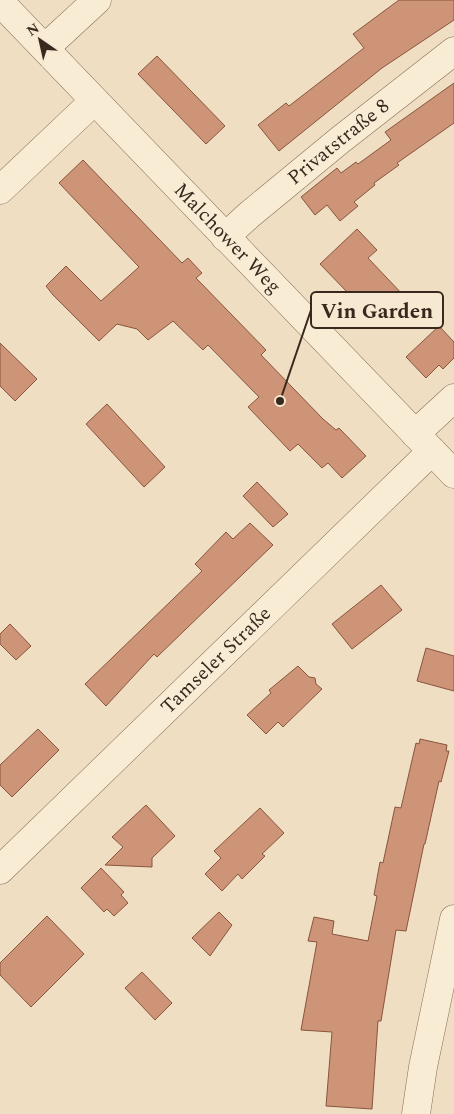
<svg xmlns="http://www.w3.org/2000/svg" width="454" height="1114" font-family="Spectral,serif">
  <rect width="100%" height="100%" fill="#efdec2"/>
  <!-- building -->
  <g fill="#ce9477" stroke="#88553e">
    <path d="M399,0H454V20L382,68L279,151L258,125L286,103L289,106L364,48L353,34Z"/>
    <path d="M157,56L225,126L206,144L138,74Z"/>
    <path d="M454,83V123L397,163L399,165L374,183L375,185L354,202L358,206L340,221L327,205L315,215L301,197L337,168L341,173L356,162L358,164L391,140L385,132Z"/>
    <path d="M83,160L182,263L188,258L202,273L196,278L266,350L261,355L323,419L336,430L339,428L366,456L342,478L328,463L322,468L298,444L290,451L248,407L259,397L208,345L203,350L173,321L148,340L137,329L117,324L99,341L53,295L46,286L66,266L101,301L139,267L59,183Z"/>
    <path d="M357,229L377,250L368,258L404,296L377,323L320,264Z"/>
    <path d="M439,326L454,342V358L443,369L439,365L426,378L406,357Z"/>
    <path d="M0,343L37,379L15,401L0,386Z"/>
    <path d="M107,404L165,467L144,487L86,424Z"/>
    <path d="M257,482L288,514L273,527L243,496Z"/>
    <path d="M250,523L273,545L157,657L154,654L106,706L85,684L202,571L195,564L226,532L233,539Z"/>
    <path d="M381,585L402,610L352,649L332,624Z"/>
    <path d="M10,624L31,646L16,660L0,644V634Z"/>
    <path d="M426,648L454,656V691L417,681Z"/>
    <path d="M298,666L309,677L315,678L316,684L322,689L283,727L278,722L266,734L247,715L271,693L269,690Z"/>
    <path d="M38,729L59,750L12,797L0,785V765Z"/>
    <path d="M420,739L447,745L446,751H449L441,782L439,781L425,844H424L406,931L396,930L381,1021H378L372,1109L326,1106L332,1032L301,1030L317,942L308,941L314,917L334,921L332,934L368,941L377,896L374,895L380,862L383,863L395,807L401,808L416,743L419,744Z"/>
    <path d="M146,805L175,836L152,858V867L105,865L123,847L112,837Z"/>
    <path d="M260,808L284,833L262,854L265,856L242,879L238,874L222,891L205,874L221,858L214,851Z"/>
    <path d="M101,868L124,892L121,895L128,903L114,916L107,909L104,912L81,888Z"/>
    <path d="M219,912L232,925L210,956L192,938Z"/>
    <path d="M47,916L84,954L31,1007L0,975V963Z"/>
    <path d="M142,972L172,1003L155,1020L125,988Z"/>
  </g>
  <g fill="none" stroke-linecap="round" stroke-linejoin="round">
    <!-- minor casing -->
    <g stroke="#896e59" stroke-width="29">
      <g id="minor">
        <path d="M45,48L97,0"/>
        <path d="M0,190L94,101"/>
        <path id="s1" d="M225,237L249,215L340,140L454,51"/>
        <path d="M415,434L454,398"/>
        <path id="s2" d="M0,870L432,451"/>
        <path d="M416,1114L423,1067L454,919"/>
      </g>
    </g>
    <!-- tertiary casing -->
    <g stroke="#896e59" stroke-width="29">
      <g id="tertiary">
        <path id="s3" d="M0,2L454,474"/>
      </g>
    </g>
    <!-- minor -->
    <use href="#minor" stroke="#f9ecd5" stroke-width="28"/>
    <!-- tertiary -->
    <use href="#tertiary" stroke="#f9ecd5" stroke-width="28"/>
  </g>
  <g text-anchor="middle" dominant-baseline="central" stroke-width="4" stroke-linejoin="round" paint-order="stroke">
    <!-- street labels -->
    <g font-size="20" fill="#38281d" stroke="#f6e8d1">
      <text stroke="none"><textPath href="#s1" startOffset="148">Privatstraße 8</textPath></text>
      <text stroke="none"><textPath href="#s3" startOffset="328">Malchower Weg</textPath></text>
      <text stroke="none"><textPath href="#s2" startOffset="301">Tamseler Straße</textPath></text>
    </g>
  </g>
  <!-- callouts -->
  <path fill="none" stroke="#38281d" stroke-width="2" d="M280 401L311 310"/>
  <circle fill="#38281d" stroke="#f6e8d1" stroke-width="2" cx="280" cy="401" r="5"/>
  <rect fill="#f6e8d1" stroke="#38281d" stroke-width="2" x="311" y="292" width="132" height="36" rx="5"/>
  <g font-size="21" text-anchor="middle" font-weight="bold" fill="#38281d">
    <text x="377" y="318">Vin Garden</text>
  </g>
  <!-- north arrow -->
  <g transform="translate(40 40) rotate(326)" stroke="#f6e8d1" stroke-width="4" paint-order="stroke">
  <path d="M0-4L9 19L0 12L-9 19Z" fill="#38281d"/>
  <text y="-8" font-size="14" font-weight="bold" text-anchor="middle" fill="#38281d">N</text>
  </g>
</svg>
